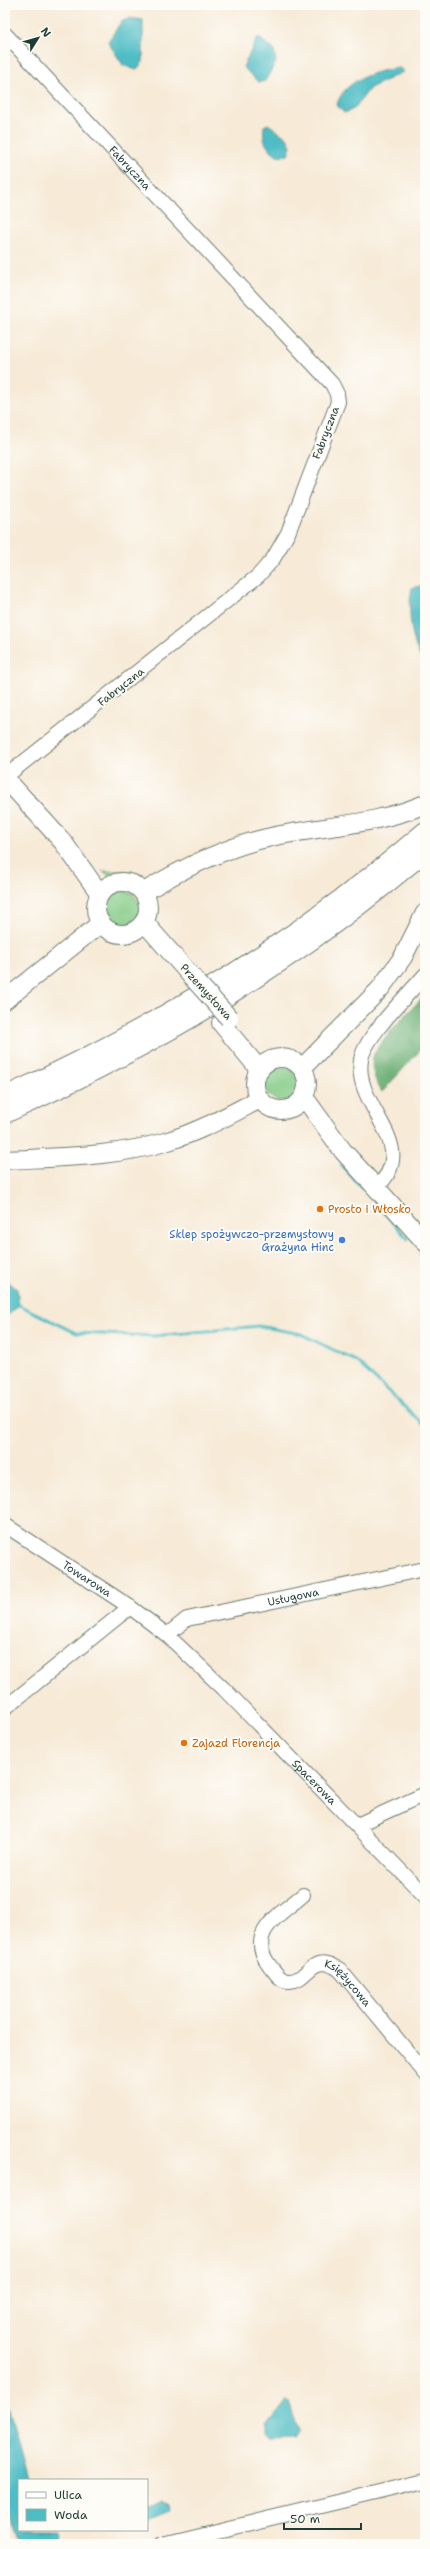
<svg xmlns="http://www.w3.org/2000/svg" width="430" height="2549" font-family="'Shantell Sans',sans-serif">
  <rect width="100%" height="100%" fill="#fdfcf7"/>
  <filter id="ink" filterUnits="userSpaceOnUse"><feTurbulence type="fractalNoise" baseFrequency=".025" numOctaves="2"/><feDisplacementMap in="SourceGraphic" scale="8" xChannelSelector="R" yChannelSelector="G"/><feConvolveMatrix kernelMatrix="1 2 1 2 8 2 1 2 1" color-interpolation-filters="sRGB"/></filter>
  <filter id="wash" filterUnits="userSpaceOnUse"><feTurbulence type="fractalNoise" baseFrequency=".012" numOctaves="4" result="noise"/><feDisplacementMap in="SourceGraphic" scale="16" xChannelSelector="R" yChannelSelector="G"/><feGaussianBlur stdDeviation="0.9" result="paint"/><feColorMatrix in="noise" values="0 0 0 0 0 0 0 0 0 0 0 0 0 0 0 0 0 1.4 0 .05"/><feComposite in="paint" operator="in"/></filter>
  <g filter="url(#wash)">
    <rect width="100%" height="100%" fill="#f7ead7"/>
    <!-- green -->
    <g fill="#84cb86" stroke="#52845d">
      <path d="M102,871C119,872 140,868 151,883L112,877Z"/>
      <circle cx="123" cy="908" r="17"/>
      <circle cx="282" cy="1084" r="17"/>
    </g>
    <!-- forest -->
    <path fill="#6baf73" stroke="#457654" d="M425,995V1045L382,1092C376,1083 370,1069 373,1057C378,1041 413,1008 425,995Z"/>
    <!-- water -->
    <g fill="#4fbdc5" stroke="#377d7c">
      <path d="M130,18L143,20V62L136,70L123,65L108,42L121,22Z"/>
      <path d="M258,37L274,50L276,62L265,81L258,82L243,67Z"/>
      <path d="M400,68L403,72L370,88L354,109L344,113L337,105C343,80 377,70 400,68Z"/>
      <path d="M268,124L287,138L291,146L288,155L279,156C266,148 262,141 264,126Z"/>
      <path d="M425,585V664C411,646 407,610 412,588Z"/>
      <path d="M5,1279L17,1289L19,1305L6,1317Z"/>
      <path d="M5,2395L28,2480H19V2530H59V2544H18L5,2506Z"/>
      <path d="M286,2402L289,2403L299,2431L293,2437L271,2438L267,2435V2426Z"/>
      <path d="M162,2500L168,2505L169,2510L149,2519L147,2505Z"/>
    </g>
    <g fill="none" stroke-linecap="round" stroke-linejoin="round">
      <!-- stream -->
      <g stroke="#4fbdc5" stroke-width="3">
        <path d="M341,1165L362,1188"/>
        <path d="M374,1201L408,1239"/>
        <path d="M420,1253L425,1258"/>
        <path d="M17,1304L76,1333L154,1336L259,1326L301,1334L356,1361L425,1426"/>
      </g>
    </g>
  </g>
  <g filter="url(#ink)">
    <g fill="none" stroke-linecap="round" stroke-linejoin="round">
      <!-- minor casing -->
      <g stroke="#6b7a6d" stroke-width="16">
        <g id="minor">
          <path id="s1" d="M5,34L332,384L337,394L338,402L288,533L273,559L258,576L5,777"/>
          <path d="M376,1188C423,1145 353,1108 361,1060C364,1037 409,994 425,975"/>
          <path id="s2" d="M5,1525L130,1607L167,1635L224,1689L425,1896"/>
          <path id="s3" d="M167,1635L187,1619L425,1569"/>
          <path d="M5,1708L130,1607"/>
          <path d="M357,1825L425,1794"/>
          <path id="s4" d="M303,1895C280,1915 244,1933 270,1966C275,1972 280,1981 288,1981C308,1983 311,1949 340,1970L425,2073"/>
          <path d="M163,2544L425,2481"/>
        </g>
      </g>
      <!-- major casing -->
      <g stroke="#6b7a6d" stroke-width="20">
        <g id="major">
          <path d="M5,778L63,842L100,894"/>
          <circle cx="122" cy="908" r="26"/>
          <path d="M144,892C183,868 226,847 271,837C322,826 377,825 425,804"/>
          <path d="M144,922L193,978"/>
          <path d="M5,1000L101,923"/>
          <path d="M221,1023L259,1069"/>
          <circle cx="281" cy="1084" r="26"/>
          <path d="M302,1068L380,989L403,957L425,913"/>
          <path d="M5,1096C157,1027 298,940 425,831"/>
          <path d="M304,1097L343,1151L425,1242"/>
          <path d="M5,1114C156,1046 299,961 425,852"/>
          <path d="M5,1160C58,1157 114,1157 165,1142C199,1132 229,1115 260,1099"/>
        </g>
      </g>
      <!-- minor -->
      <use href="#minor" stroke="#fff" stroke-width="14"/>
      <!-- major -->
      <use href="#major" stroke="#fff" stroke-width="18"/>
      <!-- major-bridge casing -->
      <g stroke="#6b7a6d" stroke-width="20" stroke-linecap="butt">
        <path id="major-bridge" d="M193,978L229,1018"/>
      </g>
      <!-- major-bridge -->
      <use href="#major-bridge" stroke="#fff" stroke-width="18"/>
    </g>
  </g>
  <!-- markers -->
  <g fill="#e8710a" stroke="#fdfcf7" stroke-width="1.5">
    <circle cx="320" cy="1209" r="4"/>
    <circle cx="184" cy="1743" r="4"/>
  </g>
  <circle fill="#3f7fe0" stroke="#fdfcf7" stroke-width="1.5" cx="342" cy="1240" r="4"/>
  <g text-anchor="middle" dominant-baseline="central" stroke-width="4" stroke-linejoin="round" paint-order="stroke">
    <!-- street labels -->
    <g font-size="11" fill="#1f3d34" stroke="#fdfcf7">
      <text stroke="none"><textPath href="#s1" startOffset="183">Fabryczna</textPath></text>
      <text transform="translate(326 433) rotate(-69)">Fabryczna</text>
      <text transform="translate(121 687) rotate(-38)">Fabryczna</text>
      <text transform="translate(206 992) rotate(48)">Przemysłowa</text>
      <text stroke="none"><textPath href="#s2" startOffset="98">Towarowa</textPath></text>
      <text stroke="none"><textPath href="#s3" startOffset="134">Usługowa</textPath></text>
      <text stroke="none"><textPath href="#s2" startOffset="404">Spacerowa</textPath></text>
      <text stroke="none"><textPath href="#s4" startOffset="188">Księżycowa</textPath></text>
    </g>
    <!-- food labels -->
    <g font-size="11" fill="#c56008" stroke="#fdfcf7" text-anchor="start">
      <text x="328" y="1209">Prosto i Włosko</text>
      <text x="192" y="1743">Zajazd Florencja</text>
    </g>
    <!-- shop labels -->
    <g font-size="11" fill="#366cbe" stroke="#fdfcf7" text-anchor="end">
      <text x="334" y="1234">Sklep spożywczo-przemysłowy<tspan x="334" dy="13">Grażyna Hinc</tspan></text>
    </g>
  </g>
  <!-- margin -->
  <rect width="430" height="2549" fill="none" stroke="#fdfcf7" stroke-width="20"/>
  <!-- legend -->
  <rect x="18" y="2479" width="130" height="52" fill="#fdfcf7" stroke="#a4b0a9"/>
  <rect x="26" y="2492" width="20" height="6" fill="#ffffff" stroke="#a4b0a9"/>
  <text x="54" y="2499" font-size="12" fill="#1f3d34">Ulica</text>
  <rect x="26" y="2509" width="20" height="12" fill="#4fbdc5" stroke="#a4b0a9"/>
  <text x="54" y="2519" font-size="12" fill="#1f3d34">Woda</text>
  <!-- north arrow -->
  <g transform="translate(38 38) rotate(53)" stroke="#fdfcf7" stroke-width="3" paint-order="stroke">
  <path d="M0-3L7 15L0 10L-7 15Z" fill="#1f3d34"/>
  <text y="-6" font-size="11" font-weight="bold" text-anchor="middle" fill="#1f3d34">N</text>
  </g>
  <!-- scale -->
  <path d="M284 2523v6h77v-6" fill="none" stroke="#1f3d34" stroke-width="2"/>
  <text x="290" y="2523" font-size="12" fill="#1f3d34" stroke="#fdfcf7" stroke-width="3" paint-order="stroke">50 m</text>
</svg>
